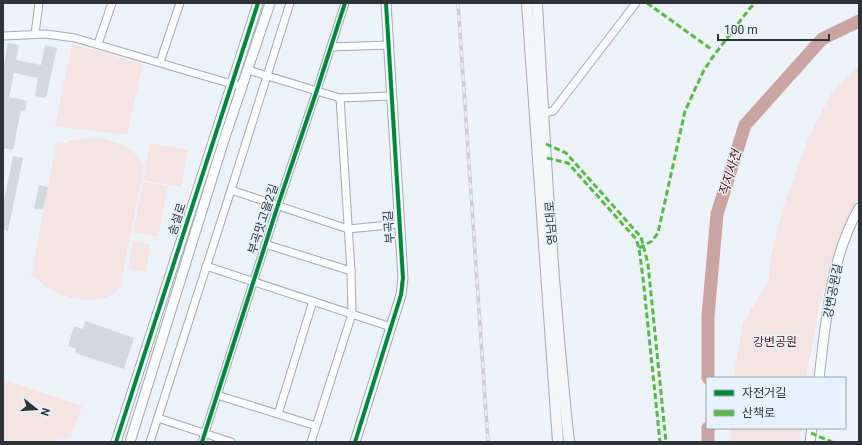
<svg xmlns="http://www.w3.org/2000/svg" width="862" height="445" font-family="Roboto,'Noto Sans KR',sans-serif">
  <rect width="100%" height="100%" fill="#ecf2f8"/>
  <!-- green -->
  <g fill="#f4e3e3">
    <path d="M72,44L143,64L127,135L55,126Z"/>
    <path d="M859,65V196L846,221L829,272L818,313L806,378H733L743,323L766,285L769,277L771,257L783,207L809,137L832,92Z"/>
    <path d="M97,138C117,142 137,147 144,168L120,287C105,309 65,299 46,287C40,283 38,278 31,276L57,141L65,143L71,140Z"/>
    <path d="M150,143L188,150L181,187L143,180Z"/>
    <path d="M143,182L168,186L158,237L133,232Z"/>
    <path d="M133,241L151,245L146,272L128,269Z"/>
    <path d="M3,379L82,406L71,437L50,442H3Z"/>
    <path d="M730,428H801L799,442H731Z"/>
  </g>
  <g fill="none" stroke-linecap="round" stroke-linejoin="round">
    <!-- river -->
    <g stroke="#c9a4a1" stroke-width="13">
      <path d="M708,378V316L717,214L745,125L822,39L859,21"/>
      <path d="M708,442V428"/>
    </g>
  </g>
  <!-- building -->
  <g fill="#d3d8dd">
    <path d="M8,43L19,45L16,60L41,65L45,45L57,48L46,98L35,96L38,78L14,73L9,97L27,101L25,111L21,110L13,150L3,148V69Z"/>
    <path d="M13,156L23,158L8,231L3,229V205Z"/>
    <path d="M39,185L48,187L43,210L34,209Z"/>
    <path d="M85,321L134,338L124,369L75,353L76,349L68,346L74,326L83,329Z"/>
  </g>
  <g fill="none" stroke-linecap="round" stroke-linejoin="round">
    <!-- minor casing -->
    <g stroke="#a6aaaf" stroke-width="9">
      <g id="minor">
        <path d="M35,34L39,3"/>
        <path d="M3,36L46,34L75,38L242,87"/>
        <path d="M98,44L112,3"/>
        <path d="M331,47L389,45"/>
        <path d="M160,62L180,3"/>
        <path d="M248,70L340,98L391,96"/>
        <path d="M543,113L553,111L636,3"/>
        <path d="M231,190L348,229L399,224"/>
        <path d="M265,244L351,271"/>
        <path d="M206,266L391,327"/>
        <path d="M217,395L316,426"/>
        <path d="M278,414L313,301"/>
        <path d="M158,418L231,442"/>
        <path d="M150,442L231,190L290,3"/>
        <path d="M202,442L278,205L317,90L345,3"/>
        <path d="M311,442L352,314L351,271L340,98"/>
      </g>
    </g>
    <!-- tertiary casing -->
    <g stroke="#a6aaaf" stroke-width="11">
      <g id="tertiary">
        <path d="M819,378C826,321 830,259 859,208"/>
        <path d="M116,442L258,3"/>
        <path d="M130,442L224,140L270,3"/>
        <path d="M355,442L401,295L403,278L386,3"/>
        <path d="M810,442L812,428"/>
      </g>
    </g>
    <!-- secondary casing -->
    <g stroke="#a6aaaf" stroke-width="12">
      <g id="secondary">
        <path d="M527,3L558,442"/>
        <path d="M537,3C545,149 553,296 569,442"/>
      </g>
    </g>
    <!-- minor -->
    <use href="#minor" stroke="#fcfdfe" stroke-width="7"/>
    <!-- tertiary -->
    <use href="#tertiary" stroke="#fcfdfe" stroke-width="9"/>
    <!-- secondary -->
    <use href="#secondary" stroke="#f4f7fa" stroke-width="10"/>
    <!-- rail casing -->
    <g stroke="#cdcdcf" stroke-width="3.5">
      <path id="rail" d="M458,3L488,442"/>
    </g>
    <!-- rail -->
    <use href="#rail" stroke="#e7f2fd" stroke-width="2" stroke-dasharray="6" stroke-linecap="butt"/>
    <!-- quiet -->
    <g stroke="#58b947" stroke-width="3" stroke-dasharray="6 3" stroke-linecap="butt">
      <path d="M647,3L711,49"/>
      <path d="M546,144L566,153L641,237L648,264L666,442"/>
      <path d="M547,158L568,163L636,239L639,248L643,278L660,442"/>
      <path d="M639,248L652,241L658,233L685,111L703,72L712,58L750,8L756,3"/>
      <path d="M811,433L832,442"/>
    </g>
    <!-- cycleway casing -->
    <g stroke="#e7f2fd" stroke-width="6">
      <g id="cycleway">
        <path d="M116,442L258,3"/>
        <path d="M202,442L278,205L317,90L345,3"/>
        <path d="M355,442L401,295L403,278L386,3"/>
      </g>
    </g>
    <!-- cycleway -->
    <use href="#cycleway" stroke="#00873e" stroke-width="4"/>
  </g>
  <g text-anchor="middle" dominant-baseline="central" stroke-width="3" stroke-linejoin="round" paint-order="stroke">
    <!-- street labels -->
    <g font-size="12" fill="#2e3337" stroke="#e7f2fd">
      <text transform="translate(177 219) rotate(-72)">송설로</text>
      <text transform="translate(263 219) rotate(-72)">부곡맛고을2길</text>
      <text transform="translate(551 223) rotate(-94)">영남대로</text>
      <text transform="translate(389 227) rotate(-94)">부곡길</text>
      <text transform="translate(833 291) rotate(-79)">강변공원길</text>
    </g>
    <!-- park labels -->
    <g font-size="12" fill="#65201c" stroke="#e7f2fd">
      <text x="775" y="342">강변공원</text>
    </g>
    <!-- water labels -->
    <g font-size="13" font-style="italic" fill="#5a1613" stroke="#e7f2fd">
      <text transform="translate(730 173) rotate(-73)">직지사천</text>
    </g>
  </g>
  <!-- border -->
  <rect width="862" height="445" fill="none" stroke="#2e3337" stroke-width="8"/>
  <!-- legend -->
  <rect x="706" y="377" width="140" height="52" fill="#e7f2fd" stroke="#9da6ae"/>
  <rect x="714" y="390" width="20" height="6" fill="#00873e" stroke="#9da6ae"/>
  <text x="742" y="397" font-size="12" fill="#2e3337">자전거길</text>
  <rect x="714" y="410" width="20" height="6" fill="#58b947" stroke="#9da6ae"/>
  <text x="742" y="417" font-size="12" fill="#2e3337">산책로</text>
  <!-- north arrow -->
  <g transform="translate(36 409) rotate(107)" stroke="#e7f2fd" stroke-width="3" paint-order="stroke">
  <path d="M0-3L7 15L0 10L-7 15Z" fill="#2e3337"/>
  <text y="-6" font-size="11" font-weight="bold" text-anchor="middle" fill="#2e3337">N</text>
  </g>
  <!-- scale -->
  <path d="M718 34v6h111v-6" fill="none" stroke="#2e3337" stroke-width="2"/>
  <text x="724" y="34" font-size="12" fill="#2e3337" stroke="#e7f2fd" stroke-width="3" paint-order="stroke">100 m</text>
</svg>
